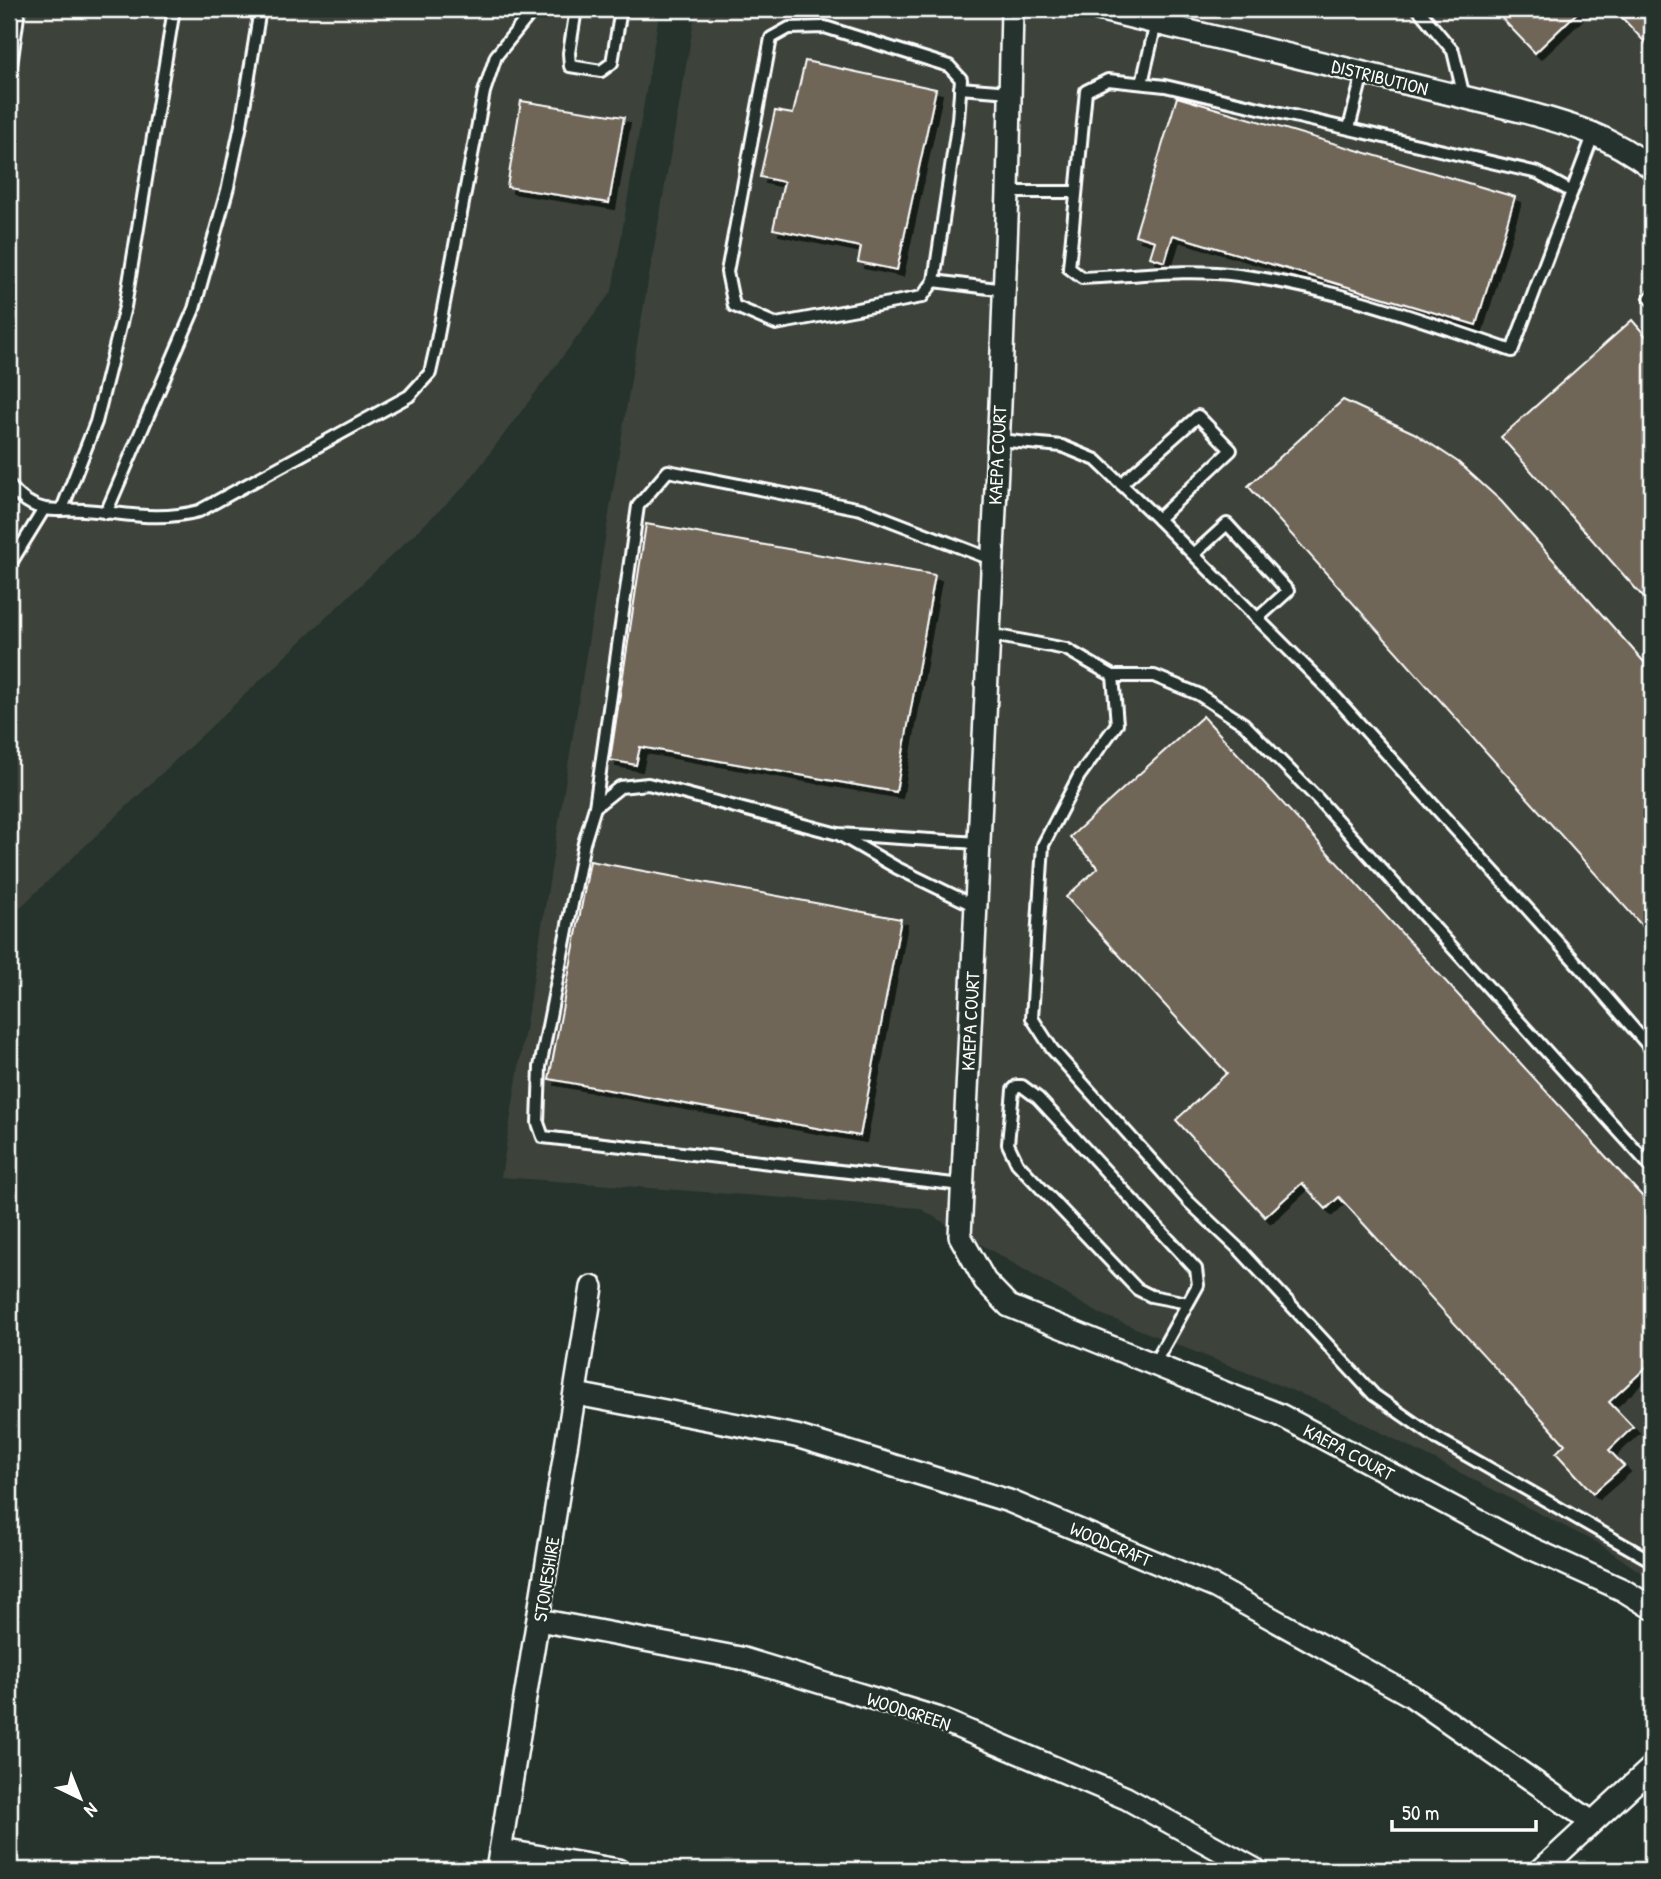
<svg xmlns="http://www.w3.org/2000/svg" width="1661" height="1879" font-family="'Patrick Hand',sans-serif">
  <defs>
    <filter id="shadow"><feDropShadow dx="6" dy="6" stdDeviation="0" flood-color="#0009"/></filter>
  </defs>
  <rect width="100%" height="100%" fill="#26332d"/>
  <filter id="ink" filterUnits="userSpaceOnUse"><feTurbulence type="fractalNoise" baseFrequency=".0143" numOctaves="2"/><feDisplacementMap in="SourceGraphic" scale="14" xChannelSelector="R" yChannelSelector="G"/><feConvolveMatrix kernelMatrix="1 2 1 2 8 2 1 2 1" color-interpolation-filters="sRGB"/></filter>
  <g filter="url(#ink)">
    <!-- built -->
    <g fill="#3c423a">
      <path d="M9,9H660L612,291L465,486L9,918Z"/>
      <path d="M696,9H1652V1580L1601,1545L1326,1404L1098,1313L919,1208L501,1177L633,367Z"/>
    </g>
    <!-- building -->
    <g fill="#706658" stroke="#fff" stroke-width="2" filter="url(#shadow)">
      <path d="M1493,9H1581L1535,53Z"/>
      <path d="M1614,9H1652V50Z"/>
      <path d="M805,61L936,89L897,270L858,262L861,247L773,229L784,182L760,177L775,111L793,114Z"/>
      <path d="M1177,97L1515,197L1476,325L1173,235L1165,262L1150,257L1155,241L1135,235Z"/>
      <path d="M521,101L624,117L609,203L507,187Z"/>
      <path d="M1632,320L1652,343V607L1501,437Z"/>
      <path d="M1343,400L1414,433L1458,462L1501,501L1652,671V937L1248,486Z"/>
      <path d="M646,524L935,575L896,792L640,747L636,765L610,760Z"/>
      <path d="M1203,716L1652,1207V1362L1609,1402L1633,1427L1609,1450L1624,1466L1593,1493L1556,1453L1565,1444L1339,1197L1326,1209L1302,1183L1265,1217L1176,1120L1227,1073L1066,897L1098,868L1070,837Z"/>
      <path d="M590,861L901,919L860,1136L549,1079Z"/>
    </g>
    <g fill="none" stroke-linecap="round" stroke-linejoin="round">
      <!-- lane casing -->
      <g stroke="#fff" stroke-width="16">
        <g id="lane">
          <path d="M576,9L569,53L570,66L601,71L612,63L621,9"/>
          <path d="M1418,9L1453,51L1464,97"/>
          <path d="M825,27L949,66L961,79L958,120L934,281L922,297L776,324L734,306L727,272L771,38L789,28Z"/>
          <path d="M9,80L19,9"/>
          <path d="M1142,83L1156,23"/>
          <path d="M960,88L1010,92"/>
          <path d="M1349,128L1363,73"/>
          <path d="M1008,192H1076"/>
          <path d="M1572,192L1538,173L1165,86L1108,80L1086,91L1069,268L1082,278C1133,276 1187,268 1238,275C1332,287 1422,320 1512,351L1594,133"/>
          <path d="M934,281L1005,290"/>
          <path d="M1652,296L1650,298L1652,300"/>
          <path d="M998,440L1062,446L1096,460L1158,519L1328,689L1582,969L1652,1050"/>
          <path d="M1121,484L1198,416L1231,450L1158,519"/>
          <path d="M9,485C18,496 31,506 45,509C58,511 71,509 84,510C125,513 158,522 199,511L409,396L430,373L435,351L484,92L496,56L534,9"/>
          <path d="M62,509L96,422L125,307L174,9"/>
          <path d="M106,513L194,309L228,187L241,125L260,9"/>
          <path d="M1194,554L1227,524L1288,591L1258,618"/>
          <path d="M9,566L44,509"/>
          <path d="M988,634L1066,649L1113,676L1117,724L1079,776L1043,845L1032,1018L1052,1049L1189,1202L1241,1251L1374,1395L1436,1438L1652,1561"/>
          <path d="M1113,676H1154L1198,694L1244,724L1318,799L1652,1168"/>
          <path d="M595,807L638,506L668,471L861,509L991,559"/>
          <path d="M840,835L897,868L975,906"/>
          <path d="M962,1185L543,1137L538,1123L540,1067L584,843L595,807L620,787L648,784L838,834L978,843"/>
          <path d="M1154,1364L1198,1285L1196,1269L1038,1098L1022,1086H1017L1013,1090L1008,1144L1017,1163L1137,1289L1151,1296L1188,1303"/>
        </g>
      </g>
      <!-- street casing -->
      <g stroke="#fff" stroke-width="26">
        <g id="street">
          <path d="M1012,9L1008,192L1000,405L960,1236L985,1281L1009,1306L1280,1415L1524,1545L1623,1590L1652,1608"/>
          <path d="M1098,9L1521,111C1572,125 1609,135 1652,168"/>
          <path d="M576,1394L796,1436L1009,1501L1215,1587L1410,1695L1592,1822"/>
          <path d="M539,1620L740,1658L937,1718L1126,1798L1256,1870"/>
          <path d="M501,1850L618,1870"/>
          <path d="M497,1870L592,1287"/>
          <path d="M1541,1870L1652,1767"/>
        </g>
      </g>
      <!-- lane -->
      <use href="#lane" stroke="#26332d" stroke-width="10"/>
      <!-- street -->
      <use href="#street" stroke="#26332d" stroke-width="21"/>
    </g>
  </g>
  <g text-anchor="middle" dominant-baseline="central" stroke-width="5" stroke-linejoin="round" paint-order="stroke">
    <!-- street labels -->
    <g font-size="19" fill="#fff" stroke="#26332d">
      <text transform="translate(1380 77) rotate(14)">DISTRIBUTION</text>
      <text transform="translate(997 455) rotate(-87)">KAEPA COURT</text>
      <text transform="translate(970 1021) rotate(-87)">KAEPA COURT</text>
      <text transform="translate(1349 1452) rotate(28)">KAEPA COURT</text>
      <text transform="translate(1111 1544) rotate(23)">WOODCRAFT</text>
      <text transform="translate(546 1579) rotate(-81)">STONESHIRE</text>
      <text transform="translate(909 1711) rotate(18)">WOODGREEN</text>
    </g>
  </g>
  <!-- margin -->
  <rect width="1661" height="1879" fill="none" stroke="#26332d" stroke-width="35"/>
  <rect x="18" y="18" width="1626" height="1844" fill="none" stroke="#fff" stroke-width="2.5" filter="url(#ink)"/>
  <!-- north arrow -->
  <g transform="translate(80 1798) rotate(137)" stroke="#26332d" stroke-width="5" paint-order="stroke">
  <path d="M0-5L12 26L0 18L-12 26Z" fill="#ffffff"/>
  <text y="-10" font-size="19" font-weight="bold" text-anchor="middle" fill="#ffffff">N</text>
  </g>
  <!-- scale -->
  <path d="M1392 1820v10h144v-10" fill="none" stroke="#ffffff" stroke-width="3.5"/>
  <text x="1402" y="1820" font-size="21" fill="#ffffff" stroke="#26332d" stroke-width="5" paint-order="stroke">50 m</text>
</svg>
